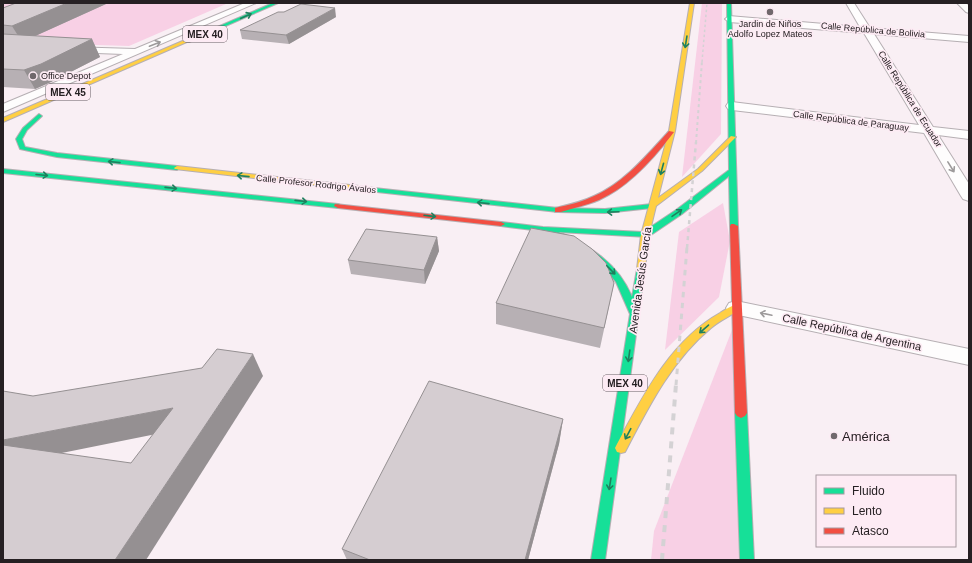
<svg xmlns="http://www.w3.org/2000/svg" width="972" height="563" font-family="Arial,sans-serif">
  <rect width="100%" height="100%" fill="#f9eff4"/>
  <!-- green -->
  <g fill="#f8d0e5">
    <path d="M3,3H206L226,4L129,46L3,42Z"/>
    <path d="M702,3H722L721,134L682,177Z"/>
    <path d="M723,203L730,241L719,297L665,350L679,232Z"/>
    <path d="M732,330L739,560H651L654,531Z"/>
  </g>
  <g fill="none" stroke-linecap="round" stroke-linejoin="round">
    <!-- street casing -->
    <g stroke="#b6afb3" stroke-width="2">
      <g id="street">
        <path d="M245,3H256L3,112V104L123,54L71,52L68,51L66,49L68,47L135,49Z"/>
        <path d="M846,3H854L870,28L969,36V42L874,34L933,127L969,131V139L938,135L969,184V201L963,199L961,196L924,133L732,110L728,109L726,106L728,103L732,102L919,125L864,33L729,22L725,19L729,16L860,27Z"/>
        <path d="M957,3H966L969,6V13L966,12Z"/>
        <path d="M736,301L969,349V365L729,313L726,308L729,303Z"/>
      </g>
    </g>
    <!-- fast casing -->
    <g stroke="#b6afb3" stroke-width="2">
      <g id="fast">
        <path d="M273,3H278L189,42L185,41Z"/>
        <path d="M727,3H731L738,226L737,228H734L730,226L729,176L682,214L648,237L558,232C590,246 618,263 632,297L637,269L641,266L645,269L605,560H591L630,314L616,282L607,271L585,252L541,231L501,226L497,224L501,222L543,227L643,232L676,210L729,170Z"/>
        <path d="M39,114L42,116L27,130L22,139L25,147L57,153L177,166L180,168L177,170L57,157L20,149L16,139L23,128Z"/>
        <path d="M3,169L338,204L342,206L338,208L3,173Z"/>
        <path d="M356,186L558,208L605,209L652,204L656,206L652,208L605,213L558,212L359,190H356Z"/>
        <path d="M741,408L745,410L747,413L754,560H740L735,413L737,410Z"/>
      </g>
    </g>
    <!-- slow casing -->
    <g stroke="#b6afb3" stroke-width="2">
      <g id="slow">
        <path d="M690,3H694L675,131L658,198L698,169L731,136L736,137L702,171L656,206L649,235L645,269L641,272L637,269L641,235L669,131Z"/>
        <path d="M185,40L189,41L3,122V118Z"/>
        <path d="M177,166L359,186L363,188L359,190L175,169L174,168Z"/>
        <path d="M736,305L739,306L741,308L739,310C730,316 719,321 711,328C671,361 648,408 625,452L621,453L617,452L615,448L617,444C643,396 670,341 720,313C725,310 730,306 736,305Z"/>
      </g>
    </g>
    <!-- jam casing -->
    <g stroke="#b6afb3" stroke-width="2">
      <g id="jam">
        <path d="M669,131L674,132C655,157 629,187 599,200C587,205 573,208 561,212H555V208C568,205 582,202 594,196C624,183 647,155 669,131Z"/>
        <path d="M335,204L501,222L505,224L501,226L338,208L334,206Z"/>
        <path d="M731,224H734L738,226L747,413L745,416L741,418L737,416L735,413L730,226Z"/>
      </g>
    </g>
    <!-- street -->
    <use href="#street" fill="#fefdfd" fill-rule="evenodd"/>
    <!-- fast -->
    <use href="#fast" fill="#16e098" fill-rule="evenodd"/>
    <!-- slow -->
    <use href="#slow" fill="#ffcf43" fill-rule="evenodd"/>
    <!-- jam -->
    <use href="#jam" fill="#f24e42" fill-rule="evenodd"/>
    <!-- rail-far4 -->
    <path stroke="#d4d2d4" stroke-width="1.5" stroke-dasharray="2.5 2.5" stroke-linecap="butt" d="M702,62L707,3"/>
    <!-- rail-far3 -->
    <path stroke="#d4d2d4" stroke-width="2" stroke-dasharray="3 3" stroke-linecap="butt" d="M696,143L702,61"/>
    <!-- rail-far2 -->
    <path stroke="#d4d2d4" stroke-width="2.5" stroke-dasharray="4 4" stroke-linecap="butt" d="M687,248L696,142"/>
    <!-- rail-far1 -->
    <path stroke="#d4d2d4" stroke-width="3" stroke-dasharray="5.5 5.5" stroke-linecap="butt" d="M676,385L687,247"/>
    <!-- rail -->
    <path stroke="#d4d2d4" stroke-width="4" stroke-dasharray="7 7" stroke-linecap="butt" d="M662,560L676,384"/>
  </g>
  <!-- wall -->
  <g fill="#b7b0b4">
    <path d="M106,4L35,36L92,39L100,57L51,82L35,89L3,87V8Z"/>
    <path d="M336,17L289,44L242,39L240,30Z"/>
    <path d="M437,237L439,251L425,284L351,274L348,260Z"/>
    <path d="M614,283L600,348L496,324V303Z"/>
    <path d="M563,419L559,444L528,560H347L342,549Z"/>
  </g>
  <!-- shaded-wall -->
  <g fill="#959092">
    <path d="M67,3H105L106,4L22,42L12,26Z"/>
    <path d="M335,8L336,17L289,44L286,35Z"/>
    <path d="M92,39L100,57L51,82L35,89L24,70Z"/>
    <path d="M437,237L439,251L425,284L424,270Z"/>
    <path d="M253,354L263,376L146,560H115Z"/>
    <path d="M173,408L186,428L12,463L3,455V440Z"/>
    <path d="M563,419L559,444L528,560H525Z"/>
  </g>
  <!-- building -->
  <g fill="#d5cdd1" stroke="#959092">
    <path d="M16,3H67L12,26L3,25V8Z"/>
    <path d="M301,4L335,8L286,35L240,30L278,12H284Z"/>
    <path d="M3,34L92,39L41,64L24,70L3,69Z"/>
    <path d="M531,228L574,236L592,249L606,263L614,283L604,328L496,303Z"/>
    <path d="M366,229L437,237L424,270L348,260Z"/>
    <path d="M217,349L253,354L115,560H3V445L131,463L173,408L3,440V391L33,396L202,368Z"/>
    <path d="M429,381L563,419L525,560H370L342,549Z"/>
  </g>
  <!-- one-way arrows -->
  <defs><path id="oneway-shaft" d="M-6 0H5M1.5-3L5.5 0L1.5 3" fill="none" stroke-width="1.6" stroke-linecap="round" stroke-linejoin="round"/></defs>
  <g stroke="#1e805e">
    <use href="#oneway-shaft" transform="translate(246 16) rotate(-24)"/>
    <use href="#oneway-shaft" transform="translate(686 42) rotate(99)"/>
    <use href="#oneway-shaft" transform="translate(114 162) rotate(-174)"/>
    <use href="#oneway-shaft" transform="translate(662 169) rotate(105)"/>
    <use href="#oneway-shaft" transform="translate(42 175) rotate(5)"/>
    <use href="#oneway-shaft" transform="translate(243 176) rotate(-174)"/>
    <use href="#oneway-shaft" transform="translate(171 188) rotate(6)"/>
    <use href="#oneway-shaft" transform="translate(301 201) rotate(6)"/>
    <use href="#oneway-shaft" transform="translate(483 203) rotate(-174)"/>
    <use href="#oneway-shaft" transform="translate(613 212) rotate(178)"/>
    <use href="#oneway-shaft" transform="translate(677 213) rotate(-35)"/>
    <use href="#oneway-shaft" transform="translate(430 216) rotate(7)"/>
    <use href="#oneway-shaft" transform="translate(611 270) rotate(46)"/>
    <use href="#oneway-shaft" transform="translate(704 329) rotate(139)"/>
    <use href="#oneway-shaft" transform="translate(629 356) rotate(98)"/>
    <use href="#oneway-shaft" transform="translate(628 434) rotate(118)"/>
    <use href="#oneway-shaft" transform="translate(610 484) rotate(99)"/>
  </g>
  <g stroke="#9d9a9b">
    <use href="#oneway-shaft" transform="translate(155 44) rotate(-21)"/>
    <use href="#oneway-shaft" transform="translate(951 167) rotate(58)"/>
    <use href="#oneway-shaft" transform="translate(766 314) rotate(-168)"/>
  </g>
  <!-- markers -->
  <g fill="#70686c" stroke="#fdebf4" stroke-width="1.5">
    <circle cx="770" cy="12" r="4"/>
    <circle cx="33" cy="76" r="4"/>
    <circle cx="834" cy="436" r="4"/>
  </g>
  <g text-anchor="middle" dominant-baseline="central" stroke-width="3.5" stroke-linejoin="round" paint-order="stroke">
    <!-- far-poi labels -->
    <g font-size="9" fill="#262023" stroke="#fdebf4">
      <text x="770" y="24">Jardin de Niños<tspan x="770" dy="10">Adolfo Lopez Mateos</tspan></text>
      <text x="41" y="76" text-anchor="start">Office Depot</text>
    </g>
    <!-- far-street labels -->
    <g font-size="9" fill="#262023" stroke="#fdebf4">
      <text transform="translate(873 30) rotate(5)">Calle República de Bolivia</text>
      <text transform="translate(910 99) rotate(58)">Calle República de Ecuador</text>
      <text transform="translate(851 121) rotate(7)">Calle República de Paraguay</text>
      <text transform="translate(316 184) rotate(6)">Calle Profesor Rodrigo Ávalos</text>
    </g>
    <!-- shield labels -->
    <g fill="#fdebf4" stroke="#665d62" stroke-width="1">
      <rect x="183" y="26" width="44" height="16" rx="3"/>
      <rect x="46" y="84" width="44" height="16" rx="3"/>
      <rect x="603" y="375" width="44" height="16" rx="3"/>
    </g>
    <g font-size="10" font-weight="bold" fill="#262023">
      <text x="205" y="34">MEX 40</text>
      <text x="68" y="92">MEX 45</text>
      <text x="625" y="383">MEX 40</text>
    </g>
    <!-- street labels -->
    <g font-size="11" fill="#262023" stroke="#fdebf4">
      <text transform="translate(640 280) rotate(-82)">Avenida Jesús García</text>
      <text transform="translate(852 332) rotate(12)">Calle República de Argentina</text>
    </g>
    <!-- near-poi labels -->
    <g font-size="13" fill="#262023" stroke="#fdebf4" text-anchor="start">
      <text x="842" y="436">América</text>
    </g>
  </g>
  <!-- border -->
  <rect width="972" height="563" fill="none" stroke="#262023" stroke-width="8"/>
  <!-- legend -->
  <rect x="816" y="475" width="140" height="72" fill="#fdebf4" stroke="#a79aa0"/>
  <rect x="824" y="488" width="20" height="6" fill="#16e098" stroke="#a79aa0"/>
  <text x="852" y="495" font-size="12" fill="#262023">Fluido</text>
  <rect x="824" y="508" width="20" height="6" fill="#ffcf43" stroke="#a79aa0"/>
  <text x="852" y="515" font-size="12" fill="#262023">Lento</text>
  <rect x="824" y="528" width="20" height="6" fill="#f24e42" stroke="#a79aa0"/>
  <text x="852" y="535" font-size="12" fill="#262023">Atasco</text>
</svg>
